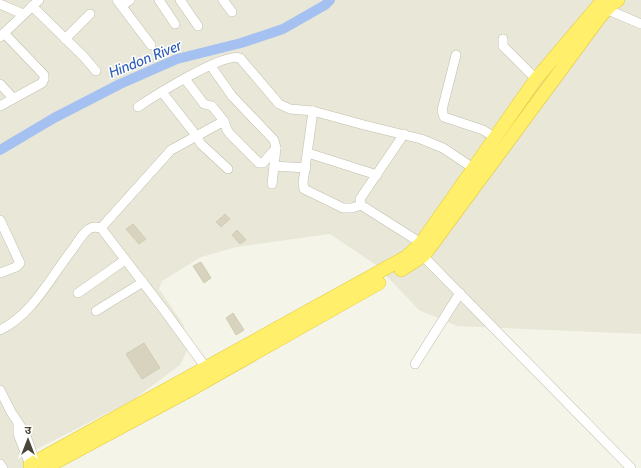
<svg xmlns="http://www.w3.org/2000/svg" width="641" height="468" font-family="Cabin,'Noto Sans Devanagari',sans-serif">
  <rect width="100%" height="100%" fill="#f5f4e9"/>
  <!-- residential -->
  <path fill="#e9e7d7" d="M0,0H641V334L457,326L419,310L376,265L330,234L237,247L201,257L162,281L159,289L183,324L189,347L180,365L133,400L23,456L26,468H0Z"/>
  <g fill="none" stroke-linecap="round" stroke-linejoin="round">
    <!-- river -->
    <path stroke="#a5c1f2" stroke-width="10" d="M0,150L54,118L120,84L177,59L241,43L283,29L325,5L330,0"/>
  </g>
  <!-- building -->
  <g fill="#d7d3be" stroke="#d2cdb1">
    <path d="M225,214L230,219L221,227L216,222Z"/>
    <path d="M133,224L146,239L139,244L126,229Z"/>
    <path d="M237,230L246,240L240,244L232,235Z"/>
    <path d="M201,262L211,278L204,283L193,266Z"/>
    <path d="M233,313L244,330L236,335L226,318Z"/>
    <path d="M144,343L160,368L142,379L126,354Z"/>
  </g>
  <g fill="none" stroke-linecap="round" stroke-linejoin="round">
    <!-- minor casing -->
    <g stroke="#c1beab" stroke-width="10">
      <g id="minor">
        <path d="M117,0L151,45"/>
        <path d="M159,0L175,24"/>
        <path d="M180,0L198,26"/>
        <path d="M223,0L232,12"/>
        <path d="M0,4L23,14"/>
        <path d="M32,6L84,57L96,71"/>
        <path d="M122,6L130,0"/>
        <path d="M606,9L641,24"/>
        <path d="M0,37L39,0"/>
        <path d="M65,39L90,14"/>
        <path d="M503,39V46L536,79"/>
        <path d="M456,55L442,110L444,117L483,130L494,137"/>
        <path d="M211,66L232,96L274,140L276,148L272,184"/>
        <path d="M185,79L204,104L212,106L224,121L227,130L230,134L259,163H263L276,148"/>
        <path d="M0,84L13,98"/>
        <path d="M162,92L195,134L201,144L228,169"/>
        <path d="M0,106L42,83L44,79V75L4,33"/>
        <path d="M138,107C154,96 224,52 240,58L279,104L290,109L313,111L364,125L421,139L443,148L473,168"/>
        <path d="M313,111L303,183L304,189L343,208H352L361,205"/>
        <path d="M404,134L360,199L361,205L421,243"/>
        <path d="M308,153L377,175"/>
        <path d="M274,166L306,168"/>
        <path d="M0,220L20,263L16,267L0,273"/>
        <path d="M101,228L171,150L224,121"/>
        <path d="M423,256L631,468"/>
        <path d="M78,293L125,260"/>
        <path d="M96,311L143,282"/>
        <path d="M0,330C33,314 50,278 72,250C77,244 82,233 89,229C93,226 97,227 101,228L164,310L209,372"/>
        <path d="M415,364L460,293"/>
        <path d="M0,390L11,412L25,433L35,462"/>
        <path d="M18,423V434L30,465"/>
        <path d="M0,464L3,468"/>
      </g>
    </g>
    <!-- highway casing -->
    <g stroke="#e1c937" stroke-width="14">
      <g id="highway">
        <path d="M401,270L423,256L428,250L600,17L610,6L618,0"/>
        <path d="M31,468L30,465L35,462L406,257L421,243L536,79L603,0"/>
        <path d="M45,468L190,390L379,283"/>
      </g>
    </g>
    <!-- minor -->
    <use href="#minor" stroke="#fff" stroke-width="9"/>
    <!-- highway -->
    <use href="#highway" stroke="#ffef6a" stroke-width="13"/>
  </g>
  <g text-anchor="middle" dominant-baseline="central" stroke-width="3" stroke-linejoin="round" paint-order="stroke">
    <!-- water labels -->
    <g font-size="15" font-style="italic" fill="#2d5eb8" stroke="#fff">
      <text transform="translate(145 59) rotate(-22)">Hindon River</text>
    </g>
  </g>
  <!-- north arrow -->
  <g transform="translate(28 440)" stroke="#ffffff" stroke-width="3" paint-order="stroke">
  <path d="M0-3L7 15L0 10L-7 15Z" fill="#494637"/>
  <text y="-6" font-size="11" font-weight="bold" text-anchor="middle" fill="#494637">उ</text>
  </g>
</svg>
